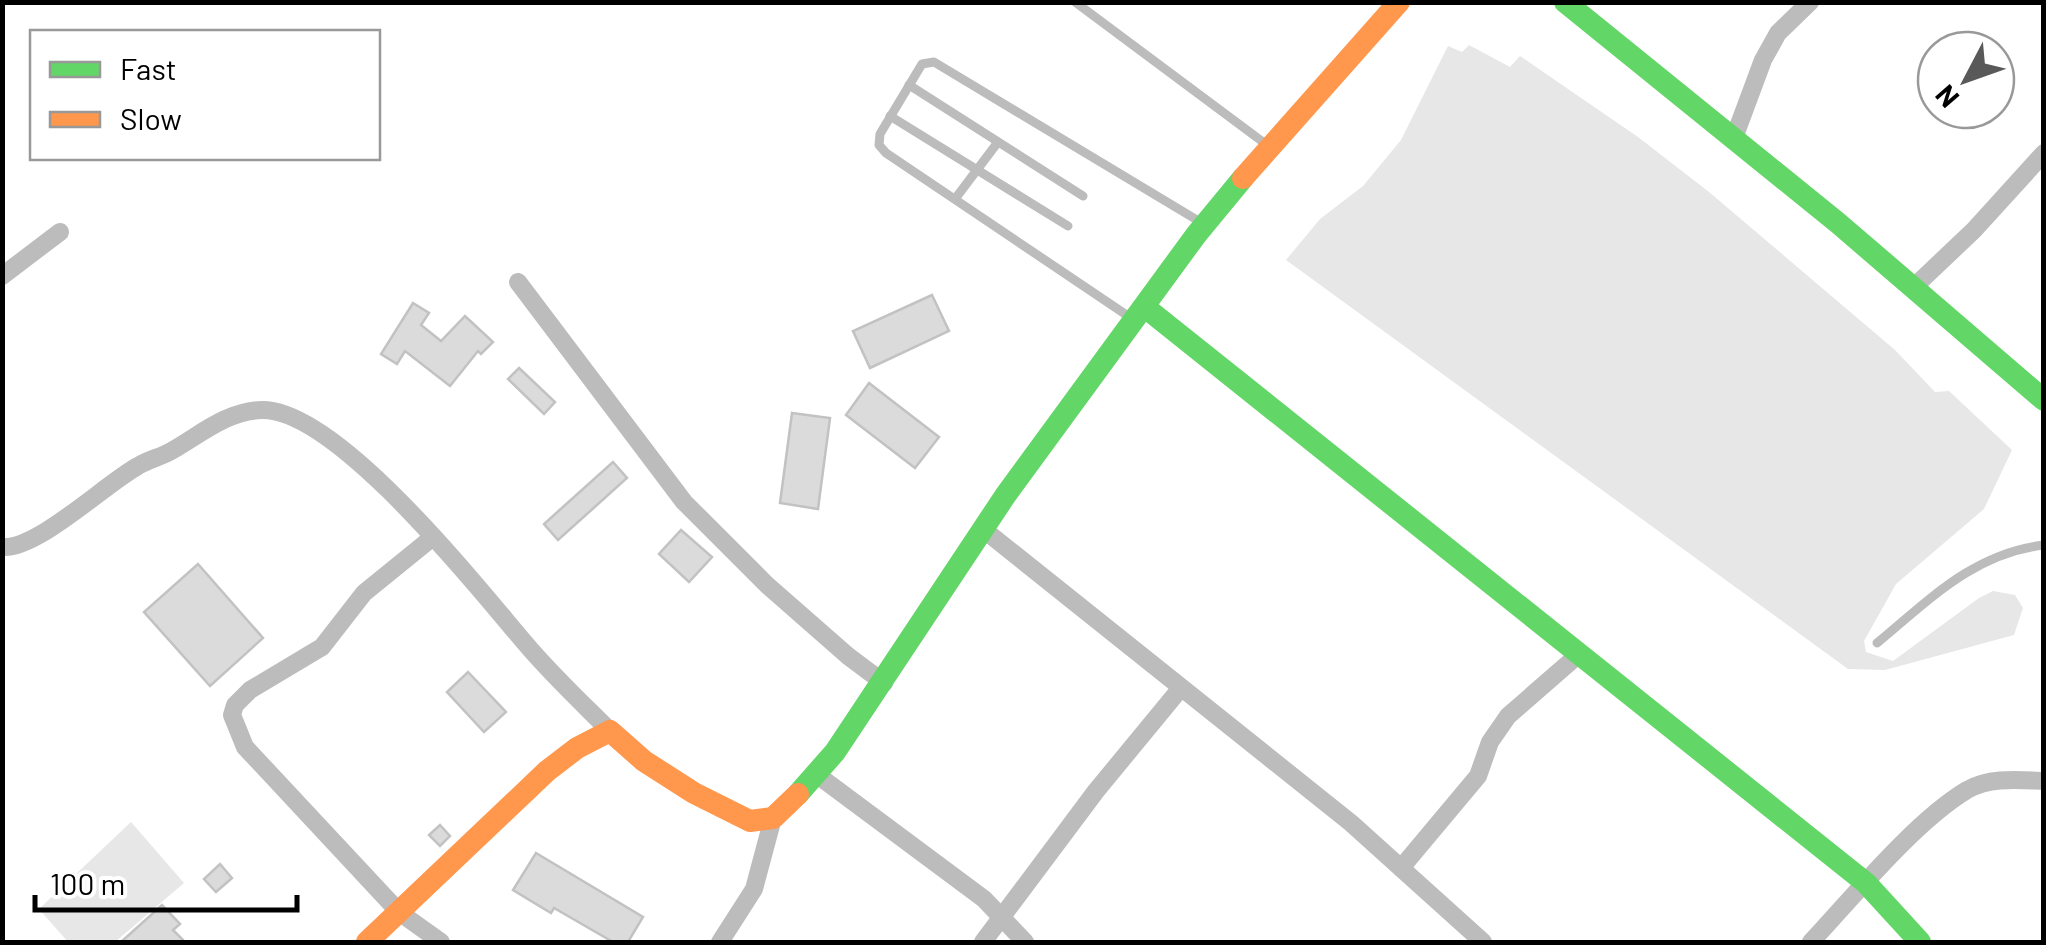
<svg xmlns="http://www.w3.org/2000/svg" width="2046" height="945" font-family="Barlow,sans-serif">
  <rect width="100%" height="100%" fill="#fff"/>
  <!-- green -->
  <g fill="#e7e7e7">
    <path d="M1469,45L1510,67L1520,56L1638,137L1709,192L1895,350L1935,392L1949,391L2012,450L1984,509L1896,584L1864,641L1866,652L1893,661L1979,598L1993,591L2015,595L2023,608L2014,635L1885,670L1848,669L1286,260L1320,219L1363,186L1401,140L1448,46L1462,52Z"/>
    <path d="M131,822L184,883L115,942H68L39,909Z"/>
  </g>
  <!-- building -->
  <g fill="#dbdbdb" stroke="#c2c2c2" stroke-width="2.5">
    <path d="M932,295L949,331L870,368L853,331Z"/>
    <path d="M413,303L429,313L421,325L441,341L465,316L493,342L481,354L478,351L450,386L405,351L397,364L381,354Z"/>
    <path d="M519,368L555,402L544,414L508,379Z"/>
    <path d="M869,383L939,437L915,468L846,415Z"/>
    <path d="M792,413L830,418L818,509L780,503Z"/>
    <path d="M613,462L627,478L558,540L544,524Z"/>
    <path d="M681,530L712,557L689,582L659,554Z"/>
    <path d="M198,564L263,638L210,686L144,612Z"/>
    <path d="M468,672L506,712L484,732L447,692Z"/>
    <path d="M440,825L450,836L440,846L429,835Z"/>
    <path d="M536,853L643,917L628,942H613L554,908L551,913L513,890Z"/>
    <path d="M220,864L232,878L216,892L204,879Z"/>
    <path d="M162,905L180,924L173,930L185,942H121Z"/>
  </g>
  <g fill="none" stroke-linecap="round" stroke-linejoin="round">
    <!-- lane -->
    <g stroke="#bcbcbc" stroke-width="9">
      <path d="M1075,2L1267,145"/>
      <path d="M909,85L1083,196"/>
      <path d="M890,116L1068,226"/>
      <path d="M955,199L998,142"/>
      <path d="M1131,318L886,153L879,145L880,134L922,64L934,62L1202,223"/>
      <path d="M1877,643C1929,600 1974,553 2044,545"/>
    </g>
    <!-- street -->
    <g stroke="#bcbcbc" stroke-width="18">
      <path d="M1734,138L1763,60L1778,33L1810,2"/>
      <path d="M2,276L60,232"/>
      <path d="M518,282L684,502L767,585L848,656L884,683"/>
      <path d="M1915,286L1974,230L2044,153"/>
      <path d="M983,529L1351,823L1483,942"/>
      <path d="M433,537L364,593L322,647L250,690L235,705L232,715L245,747L399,912L441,942"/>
      <path d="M2,547C37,550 105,484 138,466C149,459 162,457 173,450C201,434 227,411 262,410C337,409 477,587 525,643C551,674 581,702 610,731"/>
      <path d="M816,774L984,899L1025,942"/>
      <path d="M1401,868L1478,776L1490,742L1508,716L1578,655"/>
      <path d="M720,942L754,889L773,818"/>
      <path d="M983,942L1096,791L1180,689"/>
      <path d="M1811,942C1854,896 1914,822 1967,790C1990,777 2018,780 2044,781"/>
    </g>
    <!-- fast -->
    <g stroke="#63d668" stroke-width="22">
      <path d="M1565,2L1838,223L2044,400"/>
      <path d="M1146,308L1866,883L1920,942"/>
      <path d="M798,794L835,752L1005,496L1196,235L1243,178"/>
    </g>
    <!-- slow -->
    <g stroke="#ff974d" stroke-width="22">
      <path d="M1243,178L1399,2"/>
      <path d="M367,942L547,771L577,748L610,731L644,761L694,793L750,821L773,818L798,794"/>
    </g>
  </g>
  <!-- border -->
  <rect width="2046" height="945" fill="none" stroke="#000000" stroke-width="10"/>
  <!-- legend -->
  <rect x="30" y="30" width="350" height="130" fill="#ffffff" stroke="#999999" stroke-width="2.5"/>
  <rect x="50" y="62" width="50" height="15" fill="#63d668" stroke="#999999" stroke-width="2.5"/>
  <text x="120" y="80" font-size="30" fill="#000000">Fast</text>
  <rect x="50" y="112" width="50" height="15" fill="#ff974d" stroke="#999999" stroke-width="2.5"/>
  <text x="120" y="130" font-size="30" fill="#000000">Slow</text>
  <!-- north arrow -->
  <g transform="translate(1966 80) rotate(229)"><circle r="48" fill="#ffffff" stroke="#999999" stroke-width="2.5"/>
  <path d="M0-8L18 38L0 25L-18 38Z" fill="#595959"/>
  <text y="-15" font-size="28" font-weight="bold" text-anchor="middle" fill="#000000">N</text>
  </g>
  <!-- scale -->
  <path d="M35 895v15h262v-15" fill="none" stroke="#000000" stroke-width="5"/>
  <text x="50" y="895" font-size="30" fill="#000000" stroke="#ffffff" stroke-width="8" paint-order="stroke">100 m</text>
</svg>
